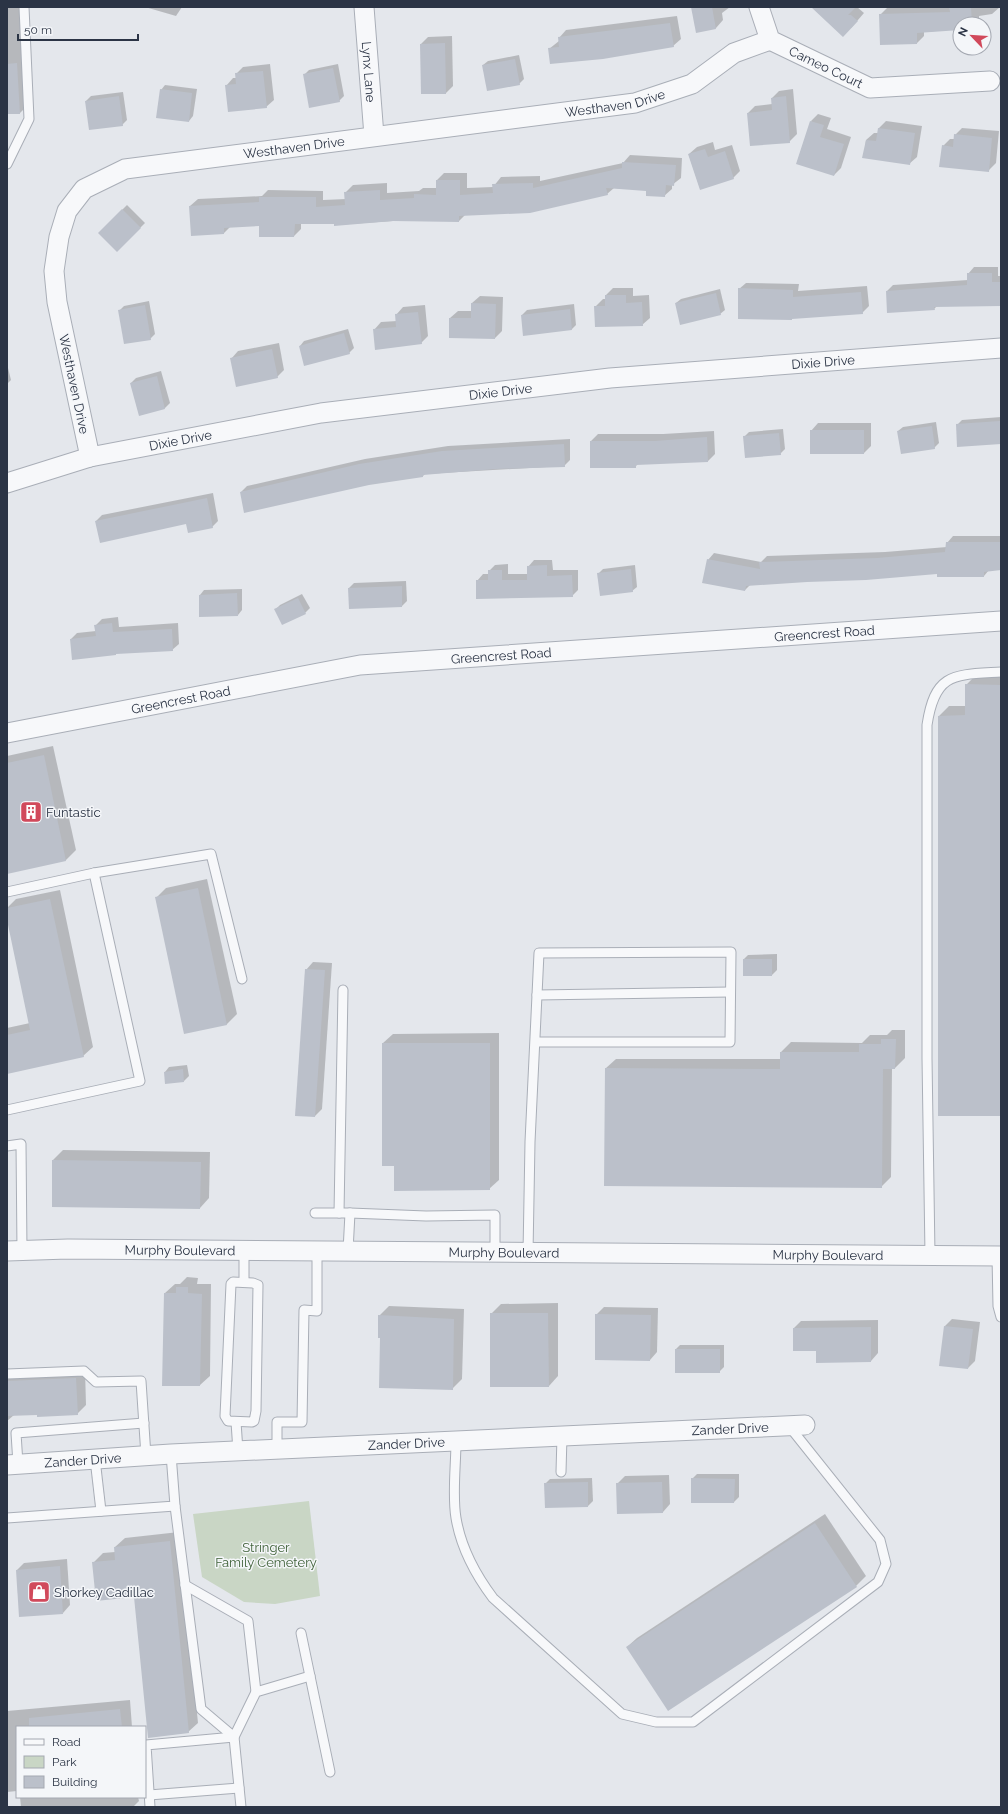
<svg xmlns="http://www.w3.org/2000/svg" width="1008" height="1814" font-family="Raleway,sans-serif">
  <rect width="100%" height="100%" fill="#e4e7ec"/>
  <!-- green -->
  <path fill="#c9d6c5" d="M309,1501L320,1596L275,1604L244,1602L202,1577L193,1514Z"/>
  <!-- shadow -->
  <g fill="#0003">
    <path d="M7,7H24L30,103L20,113H7Z"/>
    <path d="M145,7H182L176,16Z"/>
    <path d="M692,7H730L722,13L723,20L716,28L697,31Z"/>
    <path d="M812,7H857L864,13L851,28Z"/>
    <path d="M888,7H1000L992,14L979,16V21L976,24H960V29L924,32V36L917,43L880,15Z"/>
    <path d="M677,16L681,39L673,46L549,49L559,41V38L566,30Z"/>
    <path d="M452,36L453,86L446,93H422L421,44L428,37Z"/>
    <path d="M519,55L524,79L519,84L483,65L488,61Z"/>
    <path d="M270,64L274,100L266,107L226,86L233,78H236V74L243,67Z"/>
    <path d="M338,64L344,96L339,101L304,75L309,70Z"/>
    <path d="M165,85L197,89L193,116L189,121L161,90Z"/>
    <path d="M793,89L797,134L789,142L748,113L755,106L772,104V98L779,91Z"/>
    <path d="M123,92L127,120L122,125L86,101L91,96Z"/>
    <path d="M818,114L831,118L827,129L851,137L841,168L834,175L811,121Z"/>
    <path d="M886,121L922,126L917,157L909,164L864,157L866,140L874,133H878L879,128Z"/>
    <path d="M962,128L999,131L996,163L988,171L943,146L950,139H955V135Z"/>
    <path d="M713,142L715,150L732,145L740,171L733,178L689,154L697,147Z"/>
    <path d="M630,155L682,158L681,178L672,185V189L664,196L648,190L614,188L607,194L465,215L459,221H393L335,225V223H301V229L294,236L260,225L230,227L224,233L190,206L198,199L262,196L268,190L323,191V200L346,199L345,193L353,185L387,183V193L419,191L423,188H437V180L444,173H467V188L493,187L501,177L540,176V181L623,163Z"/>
    <path d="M127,205L145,223L117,251L99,233Z"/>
    <path d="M974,267H998V276H1001V305L937,306L934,309L887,291L893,285L968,280V274Z"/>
    <path d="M746,283L799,284L798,291L867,286L869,306L862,313L739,289Z"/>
    <path d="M613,288H633V296L649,295L650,318L642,325L595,307L603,299H606V295Z"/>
    <path d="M720,289L725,310L720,314L676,303L681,299Z"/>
    <path d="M480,296L503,297L502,331L495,338L450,318L458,311H472V303Z"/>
    <path d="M149,301L155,334L150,339L120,310L124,306Z"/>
    <path d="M574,304L576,325L572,329L524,335L522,315L527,310Z"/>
    <path d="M425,305L428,336L421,343L374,330L381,322L397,321L396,315L403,307Z"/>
    <path d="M348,329L354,348L349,353L305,365L300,346L304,341Z"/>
    <path d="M279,343L284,370L277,377L231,359L238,351Z"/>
    <path d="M7,364L11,380L7,384Z"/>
    <path d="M161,371L170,403L165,408L140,415L131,383L136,378Z"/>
    <path d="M1001,417V443L958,446L957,425L962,420Z"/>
    <path d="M936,422L939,443L934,448L898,431L903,427Z"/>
    <path d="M818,423H871V446L864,453L811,431Z"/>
    <path d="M783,429L785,449L780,454L744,437L749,432Z"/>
    <path d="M714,431L715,454L708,461L639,463L635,467L591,441L598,434H663Z"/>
    <path d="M570,439V460L564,466L425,474L423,476L241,492L247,486L365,459L448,446Z"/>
    <path d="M213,493L218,521L212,527L187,523L96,521L102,515Z"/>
    <path d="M953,536H1001V569L989,570L984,576L938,573L807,581L750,585L745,590L708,560L714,553L761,562L767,556L885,552L947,547V543Z"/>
    <path d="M534,560H552L553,570H578V590L572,596L477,581L483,574H489V571L495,565L508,564V574H528V567Z"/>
    <path d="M635,565L637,587L632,591L598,574L603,569Z"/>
    <path d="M406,581L407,601L402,606L349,588L354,583Z"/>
    <path d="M242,589V610L238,615L200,595L204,590Z"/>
    <path d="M302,594L310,608L305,613L276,609L280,605Z"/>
    <path d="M118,617L119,627L178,623L179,644L172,650L117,653L71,639L77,633L96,631V625L102,619Z"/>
    <path d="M976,675H1001V1115H939V716L949,706H966V685Z"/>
    <path d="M53,746L76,850L66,860L7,873V756Z"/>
    <path d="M207,879L237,1014L227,1024L185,1033L156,898L166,888Z"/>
    <path d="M60,890L93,1047L83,1056L7,1073V1028L30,1023L7,908L16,899Z"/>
    <path d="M777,954V970L772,975L744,959L748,955Z"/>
    <path d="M313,962L332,963L322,1109L315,1116L296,1115L306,970Z"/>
    <path d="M892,1030H905V1058L895,1068H892L891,1177L881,1187L606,1068L616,1059H781V1052L791,1042L862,1043L870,1035H887Z"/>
    <path d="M499,1033V1180L489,1189L395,1165L383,1043L393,1034Z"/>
    <path d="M187,1065L189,1076L184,1081L165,1072L169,1067Z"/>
    <path d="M63,1150L210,1152L209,1198L200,1208L53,1160Z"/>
    <path d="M7,1151H8L7,1184Z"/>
    <path d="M187,1277L198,1278L197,1284H211L210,1376L200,1385L165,1293L175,1284H180Z"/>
    <path d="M558,1303V1376L549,1386L491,1314L501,1304Z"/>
    <path d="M389,1306L464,1309L462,1379L452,1389L381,1337L379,1316Z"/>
    <path d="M604,1307L658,1308L657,1352L650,1360L596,1359V1315Z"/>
    <path d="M952,1319L980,1322L975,1361L968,1368L945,1326Z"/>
    <path d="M878,1320V1353L871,1361L817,1350L794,1328L801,1321Z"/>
    <path d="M680,1345H724V1367L719,1372L676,1349Z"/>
    <path d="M85,1369L86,1405L77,1414L14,1415L7,1421V1373Z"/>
    <path d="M697,1474H739V1497L734,1502L692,1479Z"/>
    <path d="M669,1475L670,1504L663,1512L618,1513L617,1484L625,1476Z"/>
    <path d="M592,1478L593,1501L588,1506L545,1484L550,1479Z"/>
    <path d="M825,1514L866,1576L856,1586L627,1647L637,1638Z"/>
    <path d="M179,1532L198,1723L188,1732L135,1596L93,1563L103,1553L115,1552V1547L125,1538Z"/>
    <path d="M67,1559L70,1605L63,1613L17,1570L24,1563Z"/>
    <path d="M130,1700L132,1727H17V1791L7,1792V1711Z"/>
    <path d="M20,1797H138L139,1801L133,1807H21Z"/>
  </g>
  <!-- building -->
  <g fill="#bbc0ca">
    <path d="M691,7H712L716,29L696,33Z"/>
    <path d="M811,7H856L848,15H851L858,21L843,37Z"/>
    <path d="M949,7H971L972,24H960V30L917,33V44L880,45L879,14L950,12Z"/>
    <path d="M670,23L674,47L603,59L550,64L548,48L559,47L558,37Z"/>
    <path d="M445,43L446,94H421L420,44Z"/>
    <path d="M515,59L520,85L487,91L482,65Z"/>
    <path d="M17,63L20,114H7V64Z"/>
    <path d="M333,68L340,102L309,108L303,74Z"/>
    <path d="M263,71L267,108L228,112L225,85L236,84L235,73Z"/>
    <path d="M160,89L192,93L189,122L156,118Z"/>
    <path d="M119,96L123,126L89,130L85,101Z"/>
    <path d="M786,96L790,143L750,146L747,113L772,110L771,98Z"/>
    <path d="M810,121L824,125L820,137L844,144L834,176L796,164Z"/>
    <path d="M878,128L915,133L910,165L862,158L866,140L876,141Z"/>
    <path d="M954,134L992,138L989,172L939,167L942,145L953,147Z"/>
    <path d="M705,149L708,157L725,151L734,179L700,190L688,154Z"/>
    <path d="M622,162L676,165L674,186L666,185L665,197L646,196V191L606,188L608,195L530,213L459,216V222L393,221L334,226V224H295L294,237H259V226L224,228V234L191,236L189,206L259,202V197H316V207L345,205L344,192L380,190V200L414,198V194L436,195V180H460V195L493,193L492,184L533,183V188L622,168Z"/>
    <path d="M122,209L141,228L117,252L98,233Z"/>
    <path d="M967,273H992V282H1001V306L934,307L935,310L887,313L886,291L967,285Z"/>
    <path d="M738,288L793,290V297L861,292L863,314L792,319V320L738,319Z"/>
    <path d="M716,293L721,315L680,325L675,303Z"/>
    <path d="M605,295H626V303L642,302L643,326L595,327L594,306H605Z"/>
    <path d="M471,303L496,304L495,339L449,338V318H471Z"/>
    <path d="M145,305L151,340L124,344L118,310Z"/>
    <path d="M570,309L572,330L523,336L521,315Z"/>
    <path d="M418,312L422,344L375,350L373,329L396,327L395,314Z"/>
    <path d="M344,333L350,354L304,366L299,346Z"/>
    <path d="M272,349L278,378L236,387L230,358Z"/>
    <path d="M157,376L165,409L139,416L130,383Z"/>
    <path d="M1000,421L1001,444L957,447L956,424Z"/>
    <path d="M932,426L935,449L901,454L897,431Z"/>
    <rect x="810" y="430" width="54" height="24"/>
    <path d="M779,433L781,455L745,458L743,436Z"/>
    <path d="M707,437L708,462L636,465V468H590V441H655Z"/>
    <path d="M564,444L565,467L495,469L423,475V477L369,485L244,513L240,492L359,464L442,451Z"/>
    <path d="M207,498L213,528L188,533L186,524L100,543L95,521Z"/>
    <path d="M946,542H1001V570L984,572V577H937V574L866,580L807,582L746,586L745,591L702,583L707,559L760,569L759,562L877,558L945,552Z"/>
    <path d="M547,565V576L572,575L573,597L476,599V580H488V570H502V580H527V566Z"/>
    <path d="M631,569L633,592L600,596L597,573Z"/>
    <path d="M402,586V607L349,609L348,588Z"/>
    <path d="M237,593L238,616L199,617V595Z"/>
    <path d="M298,598L306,614L282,625L274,609Z"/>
    <path d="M112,623L113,632L172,629L173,651L116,654V655L72,660L70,639L96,636L94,625Z"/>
    <path d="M965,684L1001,685V1116H938V716L965,715Z"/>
    <path d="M44,755L66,861L7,874V763Z"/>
    <path d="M198,888L227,1025L184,1034L155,897Z"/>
    <path d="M50,899L84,1057L7,1074V1035L30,1030L7,920V908Z"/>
    <rect x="743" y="959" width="29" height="17"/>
    <path d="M305,969L325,970L315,1117L295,1116Z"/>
    <path d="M881,1039H896L895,1069H883L882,1188L604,1186L605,1068L780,1069V1052H859V1044H881Z"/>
    <path d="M382,1043H490V1190L394,1191V1166H382Z"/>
    <path d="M183,1069L184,1082L165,1084L164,1072Z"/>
    <path d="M52,1160L201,1162L200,1209L52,1207Z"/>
    <path d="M176,1287H188V1293L202,1294L200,1386H162L164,1293H176Z"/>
    <path d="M490,1313H548L549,1387H490Z"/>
    <path d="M595,1314L651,1315L650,1361L595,1360Z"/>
    <path d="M378,1315L454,1319L453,1390L379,1388L380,1338H378Z"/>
    <path d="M944,1326L973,1329L968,1369L939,1366Z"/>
    <path d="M871,1327V1362L816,1363V1351H793V1328Z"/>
    <rect x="675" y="1349" width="45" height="24"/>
    <path d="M76,1378L78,1415L37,1417V1415L7,1416V1381Z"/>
    <path d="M691,1478L735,1479L734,1503H691Z"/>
    <path d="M588,1482V1507L545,1508L544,1483Z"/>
    <path d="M662,1482L663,1513L617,1514L616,1483Z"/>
    <path d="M815,1523L857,1587L668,1711L626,1647Z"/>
    <path d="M170,1541L189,1733L148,1738L134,1597L96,1601L92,1562L115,1560L114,1547Z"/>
    <path d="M60,1566L63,1614L19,1617L16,1570Z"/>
    <path d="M120,1709L122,1727H29V1718Z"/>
  </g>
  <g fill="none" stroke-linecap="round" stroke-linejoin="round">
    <!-- service casing -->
    <g stroke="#a9aeb7" stroke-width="11">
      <g id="service">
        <path d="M7,164L29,119L24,7"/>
        <path d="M7,892L94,873L211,854L242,979"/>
        <path d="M537,995L730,992"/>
        <path d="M7,1110L140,1081L94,873"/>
        <path d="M7,1146L21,1144L22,1251"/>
        <path d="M315,1213H350L348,1251"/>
        <path d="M339,1213L343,990"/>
        <path d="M350,1213L426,1216L495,1215V1252"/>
        <path d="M244,1252V1282"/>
        <path d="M528,1253L530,1142L539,953L731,952L730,1042H536"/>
        <path d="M930,1255L927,1058V725C935,672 954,675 1001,672"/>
        <path d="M997,1256L998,1306L1001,1317"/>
        <path d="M233,1282L253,1283L258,1285L256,1411L254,1421L252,1422L228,1421L225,1416L231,1284Z"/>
        <path d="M7,1374L84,1371L96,1382L141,1381L146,1456"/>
        <path d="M236,1422L238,1451"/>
        <path d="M456,1441C456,1465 452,1495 456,1518C461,1548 475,1574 493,1598L622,1714L656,1722H693L878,1582L886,1564L880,1540L789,1426"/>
        <path d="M277,1449V1422H302L304,1310L317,1311V1252"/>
        <path d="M95,1459L101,1511"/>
        <path d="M18,1464L16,1433L144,1423"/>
        <path d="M561,1472L562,1436"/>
        <path d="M175,1506L201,1709L234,1737L256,1692L310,1676"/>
        <path d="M7,1518L175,1506L171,1454"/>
        <path d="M185,1585L248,1621L256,1692"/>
        <path d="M301,1633L330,1772"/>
        <path d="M149,1795L239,1788"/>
        <path d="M150,1807L146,1745L234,1737L241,1807"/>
      </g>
    </g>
    <!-- minor casing -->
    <g stroke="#a9aeb7" stroke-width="21">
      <g id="minor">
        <path id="s1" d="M364,7L374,136"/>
        <path id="s2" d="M759,7L770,40L870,88L990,81"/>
        <path id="s3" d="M90,457L57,302L54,271L59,237L67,211L84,189L125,169L635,103L692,84L734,53L770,40"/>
        <path id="s4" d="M7,483L90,457L321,413L610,378L1001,348"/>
        <path id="s5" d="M7,733L360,665L1001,621"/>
        <path id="s6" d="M7,1251L68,1249L1001,1256"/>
        <path id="s7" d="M7,1465L171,1454L805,1425"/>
      </g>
    </g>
    <!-- service -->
    <use href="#service" stroke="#f7f8fa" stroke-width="9"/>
    <!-- minor -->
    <use href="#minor" stroke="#f7f8fa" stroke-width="19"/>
  </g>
  <!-- icons -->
  <defs>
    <g id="building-square" transform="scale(1.15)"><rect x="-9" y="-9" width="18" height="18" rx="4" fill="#d1495b" stroke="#f4f6f9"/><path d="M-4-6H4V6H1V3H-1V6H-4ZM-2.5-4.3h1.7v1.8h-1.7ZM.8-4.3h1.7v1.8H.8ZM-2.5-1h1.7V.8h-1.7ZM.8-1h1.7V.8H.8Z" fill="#fff"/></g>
    <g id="shop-square" transform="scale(1.15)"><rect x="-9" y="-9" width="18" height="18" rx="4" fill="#d1495b" stroke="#f4f6f9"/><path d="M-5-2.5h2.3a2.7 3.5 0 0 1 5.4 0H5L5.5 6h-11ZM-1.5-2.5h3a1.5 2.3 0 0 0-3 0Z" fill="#fff"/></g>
  </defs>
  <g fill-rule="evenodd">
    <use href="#building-square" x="31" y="812"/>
    <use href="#shop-square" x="39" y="1592"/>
  </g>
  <g text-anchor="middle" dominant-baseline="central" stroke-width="3" stroke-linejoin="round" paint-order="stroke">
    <!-- street labels -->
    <g font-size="13" fill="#2b3445" stroke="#f4f6f9">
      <text stroke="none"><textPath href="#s2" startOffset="97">Cameo Court</textPath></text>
      <text stroke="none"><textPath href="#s1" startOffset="65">Lynx Lane</textPath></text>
      <text stroke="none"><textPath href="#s3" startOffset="819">Westhaven Drive</textPath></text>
      <text stroke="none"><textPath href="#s3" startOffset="495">Westhaven Drive</textPath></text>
      <text stroke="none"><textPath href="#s4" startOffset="827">Dixie Drive</textPath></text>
      <text transform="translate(74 384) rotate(78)">Westhaven Drive</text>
      <text stroke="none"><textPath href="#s4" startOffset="503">Dixie Drive</textPath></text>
      <text stroke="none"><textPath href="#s4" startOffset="179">Dixie Drive</textPath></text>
      <text stroke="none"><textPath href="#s5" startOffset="825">Greencrest Road</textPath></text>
      <text stroke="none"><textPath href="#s5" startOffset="501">Greencrest Road</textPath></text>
      <text stroke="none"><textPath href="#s5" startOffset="177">Greencrest Road</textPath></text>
      <text stroke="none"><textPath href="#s6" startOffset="173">Murphy Boulevard</textPath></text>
      <text stroke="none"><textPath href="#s6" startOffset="497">Murphy Boulevard</textPath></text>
      <text stroke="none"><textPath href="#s6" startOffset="821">Murphy Boulevard</textPath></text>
      <text stroke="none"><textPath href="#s7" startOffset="724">Zander Drive</textPath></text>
      <text stroke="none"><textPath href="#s7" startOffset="400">Zander Drive</textPath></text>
      <text stroke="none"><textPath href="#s7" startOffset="76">Zander Drive</textPath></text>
    </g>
    <!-- poi labels -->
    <g font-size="13" fill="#2b3445" stroke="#f4f6f9" text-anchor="start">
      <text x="46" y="812">Funtastic</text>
      <text x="54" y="1592">Shorkey Cadillac</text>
    </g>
    <!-- park labels -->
    <g font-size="13" fill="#3f6138" stroke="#f4f6f9">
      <text x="266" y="1547">Stringer<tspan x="266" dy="15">Family Cemetery</tspan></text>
    </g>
  </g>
  <!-- border -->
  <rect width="1008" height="1814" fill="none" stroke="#2b3445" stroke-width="16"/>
  <!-- legend -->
  <rect x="16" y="1726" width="130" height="72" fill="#f4f6f9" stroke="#a4a8b1"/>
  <rect x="24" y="1739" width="20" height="6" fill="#f7f8fa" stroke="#a4a8b1"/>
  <text x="52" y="1746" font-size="12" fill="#2b3445">Road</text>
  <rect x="24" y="1756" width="20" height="12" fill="#c9d6c5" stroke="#a4a8b1"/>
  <text x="52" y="1766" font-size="12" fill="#2b3445">Park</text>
  <rect x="24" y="1776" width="20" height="12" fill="#bbc0ca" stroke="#a4a8b1"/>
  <text x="52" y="1786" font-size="12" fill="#2b3445">Building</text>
  <!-- north arrow -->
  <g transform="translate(972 36) rotate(295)"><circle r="19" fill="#f4f6f9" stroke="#a4a8b1"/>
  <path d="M0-3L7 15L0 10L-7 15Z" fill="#d1495b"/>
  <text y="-6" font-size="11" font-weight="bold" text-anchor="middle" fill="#2b3445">N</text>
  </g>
  <!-- scale -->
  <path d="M18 34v6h120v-6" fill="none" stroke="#2b3445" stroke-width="2"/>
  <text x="24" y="34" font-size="12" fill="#2b3445" stroke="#f4f6f9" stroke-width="3" paint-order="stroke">50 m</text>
</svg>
